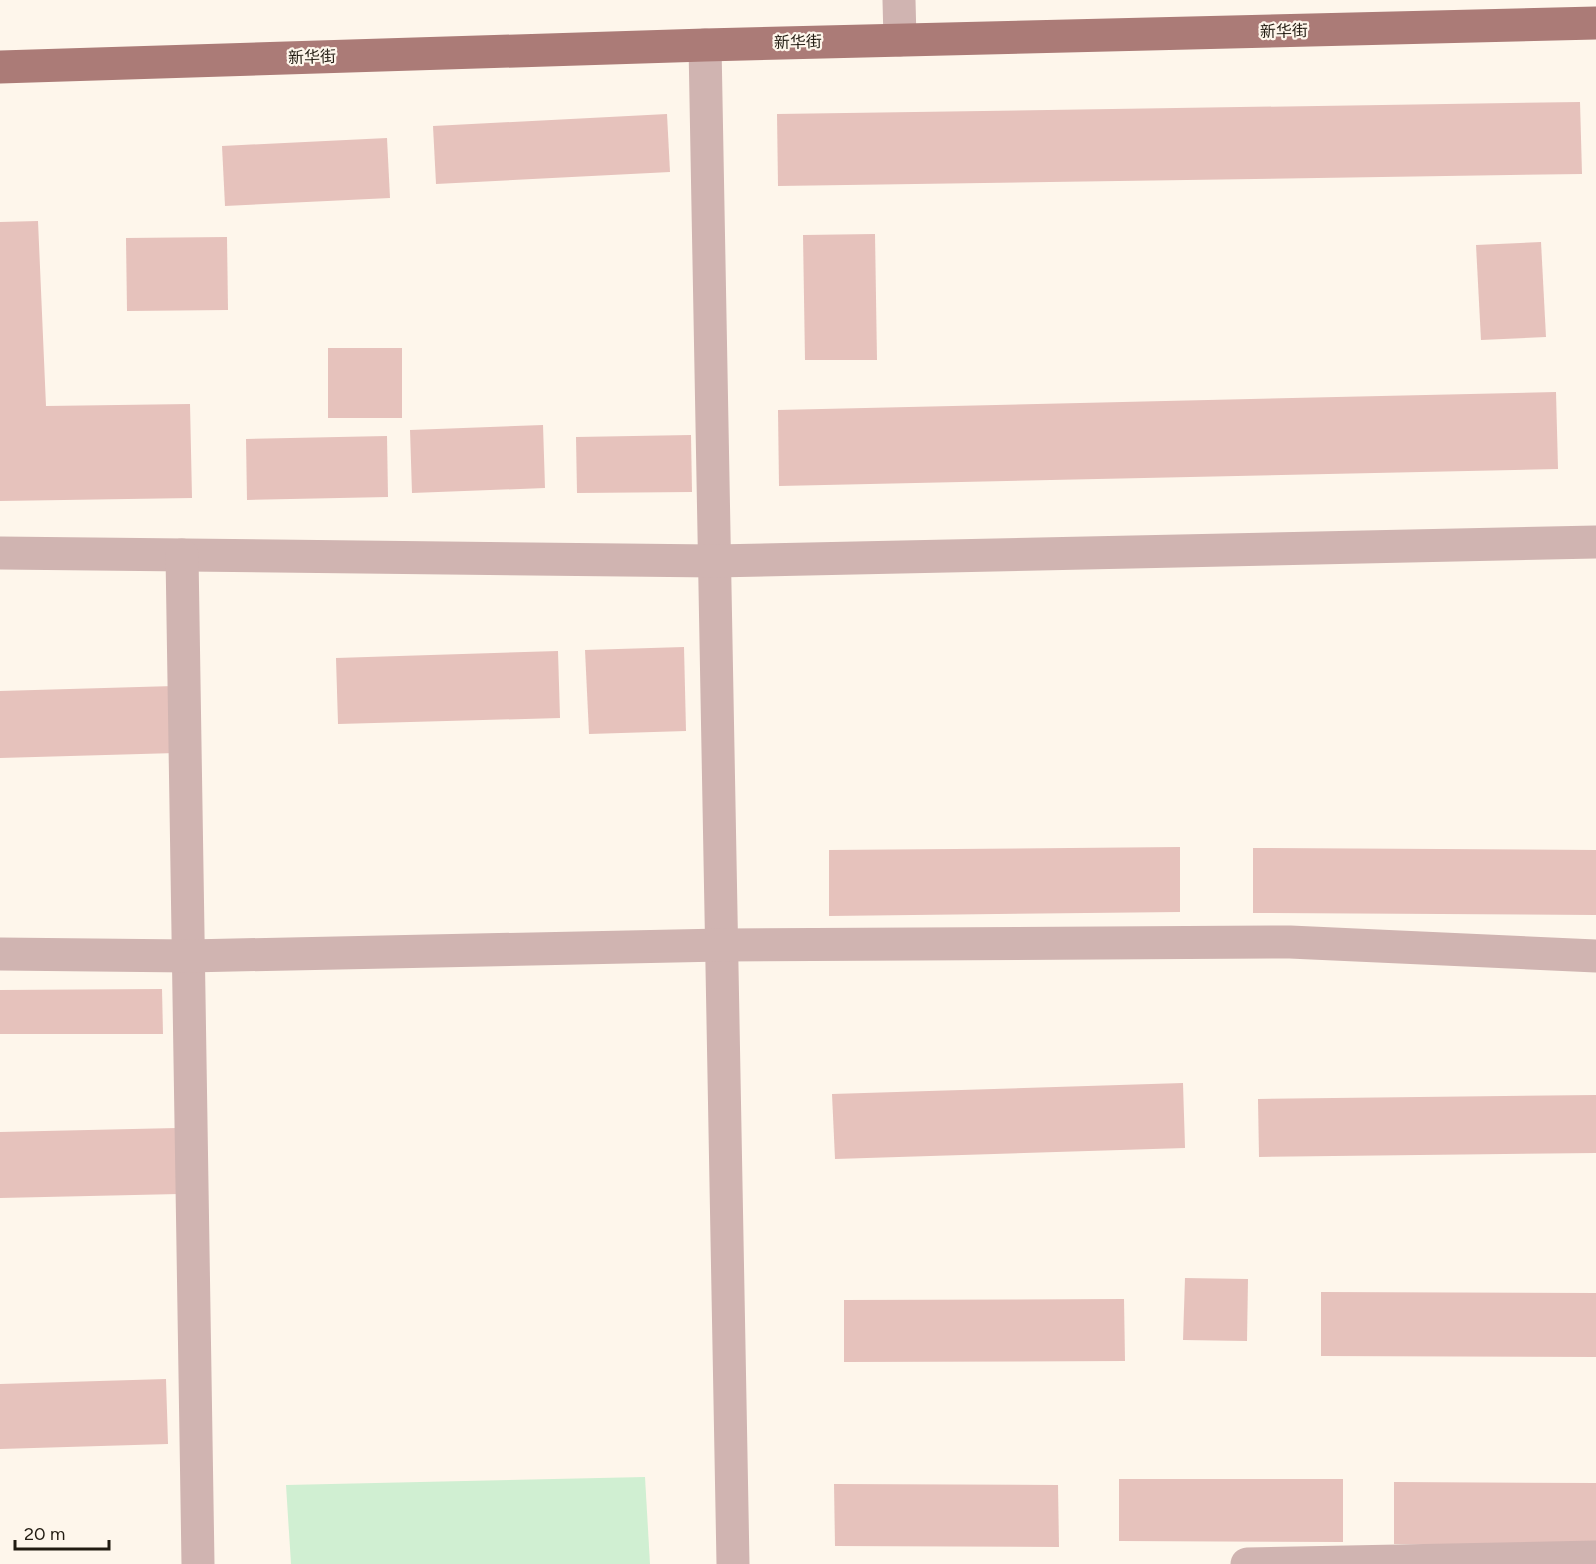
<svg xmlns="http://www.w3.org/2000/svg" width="1596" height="1564" font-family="Figtree,'Noto Sans SC',sans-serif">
  <rect width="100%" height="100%" fill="#fef6eb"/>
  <!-- green -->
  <path fill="#d0efd2" d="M645,1477L650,1564H291L286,1485Z"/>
  <!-- building -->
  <g fill="#e6c2bc">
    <path d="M1580,102L1582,174L778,186L777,114Z"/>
    <path d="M667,114L670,172L436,184L433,126Z"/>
    <path d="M387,138L390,198L225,206L222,146Z"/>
    <path d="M38,221L46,406L190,404L192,498L0,501V222Z"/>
    <path d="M875,234L877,360H805L803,235Z"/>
    <path d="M227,237L228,310L127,311L126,238Z"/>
    <path d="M1541,242L1546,337L1481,340L1476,245Z"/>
    <rect x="328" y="348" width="74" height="70"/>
    <path d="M1556,392L1558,469L779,486L778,410Z"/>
    <path d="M543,425L545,488L412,493L410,430Z"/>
    <path d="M691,435L692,492L577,493L576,437Z"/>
    <path d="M387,436L388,497L247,500L246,439Z"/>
    <path d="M684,647L686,731L589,734L585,650Z"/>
    <path d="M558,651L560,718L338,724L336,658Z"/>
    <path d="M174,686L176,753L0,758V691Z"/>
    <path d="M1180,847V912L829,916V850Z"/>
    <path d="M1253,848L1596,850V915L1253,913Z"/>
    <path d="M162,989L163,1034H0V990Z"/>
    <path d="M1183,1083L1185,1148L835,1159L832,1094Z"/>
    <path d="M1596,1095V1153L1259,1157L1258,1099Z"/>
    <path d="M177,1128L179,1194L0,1198V1132Z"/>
    <path d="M1185,1278L1248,1279L1247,1341L1183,1340Z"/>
    <path d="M1321,1292L1596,1293V1357L1321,1356Z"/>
    <path d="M1124,1299L1125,1361L844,1362V1300Z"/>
    <path d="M166,1379L168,1444L0,1449V1384Z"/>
    <path d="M1119,1479H1343V1542L1119,1541Z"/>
    <path d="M1394,1482L1596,1483V1545L1394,1544Z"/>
    <path d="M834,1484L1058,1485L1059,1547L835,1546Z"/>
  </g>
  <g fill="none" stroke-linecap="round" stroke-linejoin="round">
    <!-- minor -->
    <g stroke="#d0b4b1" stroke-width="33">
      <path d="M899,0L900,40"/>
      <path d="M705,45L733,1564"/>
      <path d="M0,553L715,561L1596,542"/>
      <path d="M182,555L198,1564"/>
      <path d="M0,954L189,956L722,945L1290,942L1596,956"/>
      <path d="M1247,1564L1596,1557"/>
    </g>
    <!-- major -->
    <path stroke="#ab7b77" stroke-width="33" d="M0,67L705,45L1596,23"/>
  </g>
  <g text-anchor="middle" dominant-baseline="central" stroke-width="4.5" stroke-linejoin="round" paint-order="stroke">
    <!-- street labels -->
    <g font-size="16" fill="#211b11" stroke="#fef6eb">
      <text transform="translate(1284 31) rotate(-1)">新华街</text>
      <text transform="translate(798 42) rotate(-1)">新华街</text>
      <text transform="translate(312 57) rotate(-2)">新华街</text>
    </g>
  </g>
  <!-- scale -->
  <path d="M15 1540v9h94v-9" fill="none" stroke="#211b11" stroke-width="3"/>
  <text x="24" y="1540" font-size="18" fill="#211b11" stroke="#fef6eb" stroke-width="4.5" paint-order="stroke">20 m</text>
</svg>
